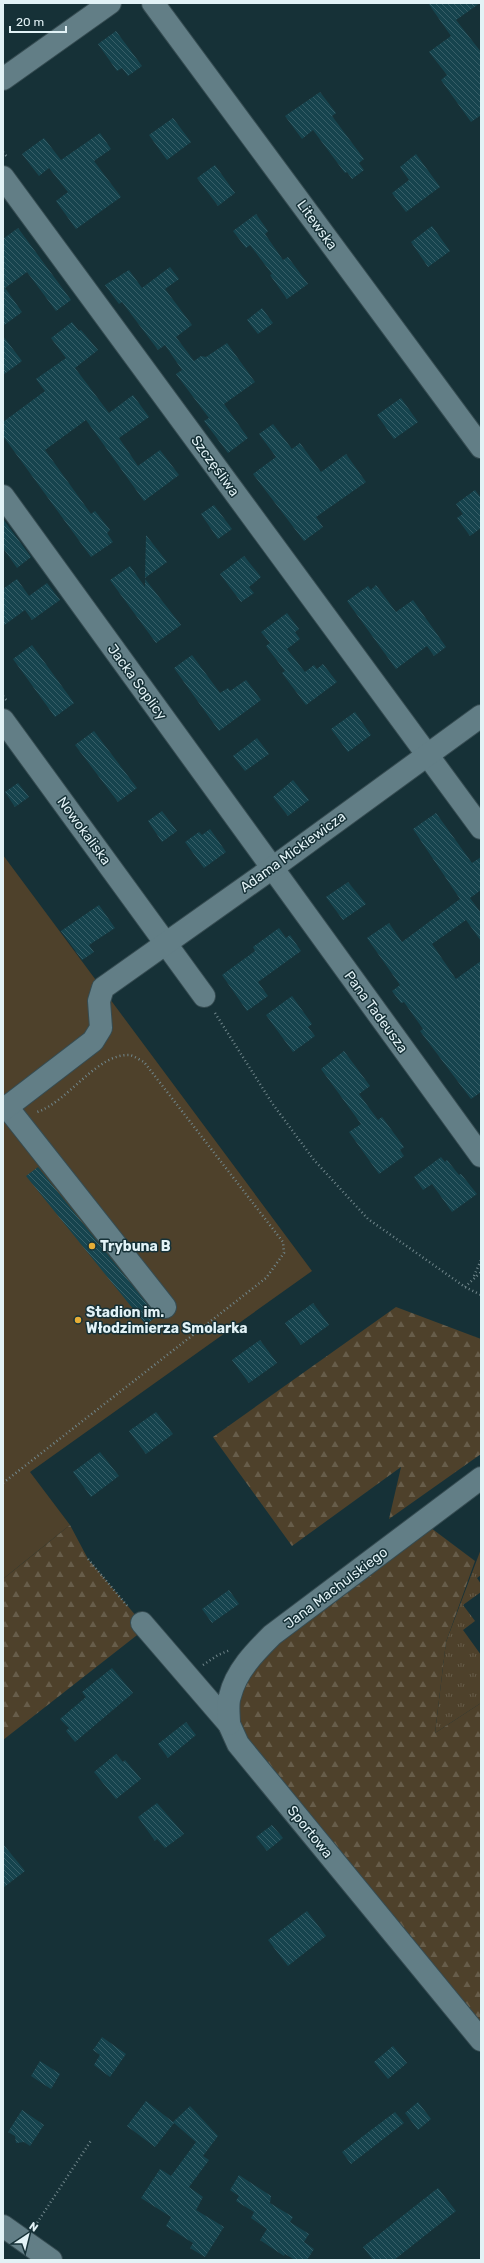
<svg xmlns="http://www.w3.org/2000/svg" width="484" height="2263" font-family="Rubik,sans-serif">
  <defs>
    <pattern id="grass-tufts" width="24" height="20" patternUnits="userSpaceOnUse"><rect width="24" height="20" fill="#4e412b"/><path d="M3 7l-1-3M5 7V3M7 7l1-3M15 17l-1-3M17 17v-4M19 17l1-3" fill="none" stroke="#675d4a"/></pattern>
    <pattern id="forest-firs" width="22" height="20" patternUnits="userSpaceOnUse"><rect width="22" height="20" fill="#4e412b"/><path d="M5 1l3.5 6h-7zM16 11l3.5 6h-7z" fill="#675d4a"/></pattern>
    <pattern id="building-back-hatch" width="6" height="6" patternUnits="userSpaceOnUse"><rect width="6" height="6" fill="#16444e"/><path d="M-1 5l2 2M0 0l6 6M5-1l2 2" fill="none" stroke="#385f68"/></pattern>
  </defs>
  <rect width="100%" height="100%" fill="#163137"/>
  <!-- grass -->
  <path fill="url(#grass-tufts)" d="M481,1549V1575L477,1578L481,1584V1592L463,1605L475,1621L463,1630L481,1655V1703L435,1733L446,1642Z"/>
  <!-- forest -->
  <g fill="url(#forest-firs)">
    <path d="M396,1307L481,1339V1454L389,1519L401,1467L292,1546L213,1437Z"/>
    <path d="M423,1522L475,1561L446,1642L435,1733L481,1703V2025L229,1724L239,1674Z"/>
    <path d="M70,1525L88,1559L142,1623L141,1632L3,1740V1579Z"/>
  </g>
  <!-- pitch -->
  <path fill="#4e412b" d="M3,855L312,1271L30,1472L70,1525L3,1579Z"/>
  <!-- building -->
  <g fill="url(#building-back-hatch)">
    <path d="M428,3H480L456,20L481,52V115L471,122L441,80L447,75L429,52L451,36Z"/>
    <path d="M116,31L142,66L128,76L122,68L117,71L98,44Z"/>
    <path d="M320,92L336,113L332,116L364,159L359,163L364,170L352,179L347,172L345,173L313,130L302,139L285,116Z"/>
    <path d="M173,118L191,142L167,160L149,135Z"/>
    <path d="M100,133L111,149L94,161L121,197L76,229L56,201L68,192L49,168L39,176L22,154L44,138L61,160Z"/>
    <path d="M416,154L440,187L406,212L392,193L409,180L400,167Z"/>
    <path d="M215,165L235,193L218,206L197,178Z"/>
    <path d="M256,214L268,231L265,234L283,260L288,257L308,284L287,299L270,275L272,274L250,245L246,248L233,231Z"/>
    <path d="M432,226L450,251L428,267L411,242Z"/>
    <path d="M18,228L71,300L56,311L27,272L5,288L22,312L3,326V239Z"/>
    <path d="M170,267L179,279L165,289L192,325L176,337L194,361L201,356L206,357L227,343L255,382L224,404L248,438L228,453L204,421L209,418L176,374L182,370L165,345L158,350L122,302L119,304L105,285L129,270L142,288Z"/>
    <path d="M262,308L273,323L258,334L247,320Z"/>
    <path d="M72,322L79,331L81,330L98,350L75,368L109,413L133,395L149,417L119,438L138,466L160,450L179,475L144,501L86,420L45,450L91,514L95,511L110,530L107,533L113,542L91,557L3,436V422L45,391L36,379L66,358L51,338Z"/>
    <path d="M3,336L22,361L3,375Z"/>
    <path d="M401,398L418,422L394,439L377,415Z"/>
    <path d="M273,424L292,449L300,443L321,472L346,454L366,482L316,517L323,527L304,541L253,474L276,457L259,434Z"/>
    <path d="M475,490L481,498V528L470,536L457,518L463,514L456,504Z"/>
    <path d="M214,505L232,529L218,539L201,514Z"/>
    <path d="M3,519L31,557L17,568L3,548Z"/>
    <path d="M146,535L167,562L145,578Z"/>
    <path d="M244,556L261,577L249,587L254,593L241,602L220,574Z"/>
    <path d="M130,566L145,587V579L181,625L156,643L110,580Z"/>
    <path d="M17,579L29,596L47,583L60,600L32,620L25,610L3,626V589Z"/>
    <path d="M376,585L396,612L413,600L446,647L434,656L427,646L396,669L347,601L368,586L371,590Z"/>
    <path d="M287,613L299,629L295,632L300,639L287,649L305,672L314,665L317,669L323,664L337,682L306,705L282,673L285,671L266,646L270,643L261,632Z"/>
    <path d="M32,645L74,703L55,717L13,659Z"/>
    <path d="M192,655L220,693L228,688L230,691L246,680L261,700L219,731L174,668Z"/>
    <path d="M355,712L371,735L348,752L331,729Z"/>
    <path d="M94,731L137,788L118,802L75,745Z"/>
    <path d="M257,738L269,754L245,771L233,756Z"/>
    <path d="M293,780L309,800L288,816L273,797Z"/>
    <path d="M18,783L29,797L15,807L5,792Z"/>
    <path d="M162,811L177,831L162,842L148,821Z"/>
    <path d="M436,813L472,863L481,857V890L470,898L481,913V941L466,920L432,944L456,979L481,961V1092L471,1099L420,1031L423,1029L404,1002L401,1003L392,991L400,985L367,938L389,923L402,942L460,899L413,829Z"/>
    <path d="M210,829L226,852L204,868L185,842L199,832L202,835Z"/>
    <path d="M348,882L366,904L343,920L326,897Z"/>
    <path d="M99,905L115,928L89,945L94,952L82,960L61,931Z"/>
    <path d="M279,928L286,938L290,935L301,951L258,982L268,996L247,1011L222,975L255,951L253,947Z"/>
    <path d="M292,996L312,1024L308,1027L315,1036L293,1052L266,1015Z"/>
    <path d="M344,1051L370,1086L359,1094L378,1120L382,1117L404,1147L400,1150L404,1156L379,1174L349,1132L361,1124L321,1069Z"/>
    <path d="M441,1157L445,1162L447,1160L459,1175L461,1174L477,1194L452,1212L432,1184L423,1190L414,1177Z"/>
    <path d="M38,1167L157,1316L146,1325L26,1176Z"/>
    <path d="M313,1303L329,1325L301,1345L285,1323Z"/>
    <path d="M260,1340L277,1363L249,1383L232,1360Z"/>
    <path d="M156,1412L173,1434L146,1454L129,1431Z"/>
    <path d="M100,1452L119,1476L91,1497L73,1472Z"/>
    <path d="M229,1590L239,1604L212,1623L202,1609Z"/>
    <path d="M112,1668L133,1693L75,1742L66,1731L69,1728L60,1719L86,1697L82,1692Z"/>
    <path d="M186,1722L196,1735L168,1758L158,1744Z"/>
    <path d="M116,1754L123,1762L125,1760L141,1779L116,1799L94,1772Z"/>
    <path d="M157,1803L184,1834L165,1848L157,1839L155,1841L138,1817Z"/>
    <path d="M272,1825L283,1838L267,1851L256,1837Z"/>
    <path d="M3,1844L25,1871L3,1888Z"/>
    <path d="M307,1911L326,1936L288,1966L268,1940Z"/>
    <path d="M102,2037L126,2054L110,2077L94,2065L100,2055L93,2050Z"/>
    <path d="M393,2046L407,2063L388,2079L374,2062Z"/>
    <path d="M40,2061L60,2074L51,2089L31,2076Z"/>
    <path d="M146,2101L173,2122L190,2106L218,2136L203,2156L209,2160L189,2187L203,2197L196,2210L224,2227L205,2257L190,2248L193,2243L166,2226L171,2217L141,2198L160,2169L171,2176L196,2142L174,2123L155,2147L127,2126Z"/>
    <path d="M418,2102L431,2119L418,2130L405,2113Z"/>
    <path d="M22,2110L44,2125L30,2146L24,2142L16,2143L15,2136L8,2132Z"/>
    <path d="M395,2112L404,2123L351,2164L342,2152Z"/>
    <path d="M239,2175L271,2196L270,2203L293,2217L290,2222L309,2234L304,2242L314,2249L307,2260H295L285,2254L284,2256L260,2240L267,2229L251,2218L254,2212L236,2201L239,2196L230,2190Z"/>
    <path d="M438,2188L456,2211L394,2260H373L363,2247Z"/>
  </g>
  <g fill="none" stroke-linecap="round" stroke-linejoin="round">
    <!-- minor casing -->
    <g stroke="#364c52" stroke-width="24">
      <g id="minor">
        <path d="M153,3L481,447"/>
        <path d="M3,79L110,3"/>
        <path d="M3,177L481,828"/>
        <path d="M3,496L481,1156"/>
        <path d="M3,720L204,996"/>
        <path d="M7,1107L165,1307"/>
        <path d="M3,1110L93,1041L101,1028L99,1001L103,988L271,869L481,716"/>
        <path d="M142,1623L229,1724L238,1744L481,2040"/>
        <path d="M229,1724C229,1715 227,1704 230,1696C236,1671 255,1652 272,1635L481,1478"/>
        <path d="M3,2226L51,2260"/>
      </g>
    </g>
    <!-- path -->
    <g stroke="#71878c" stroke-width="2.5" stroke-dasharray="1 3" stroke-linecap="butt">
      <path d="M3,152L8,158"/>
      <path d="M3,696L7,701"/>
      <path d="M215,1013L272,1103L314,1160L368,1219L465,1287L481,1295"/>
      <path d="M474,1276L481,1260"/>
      <path d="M465,1287L481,1272"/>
      <path d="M3,1483L266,1278L284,1253L283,1242L144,1062C140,1060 134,1056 130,1055C97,1053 68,1102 37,1112"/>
      <path d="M88,1559L129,1608"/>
      <path d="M203,1665L218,1655L230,1650"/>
      <path d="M35,2226L92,2139"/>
    </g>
    <!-- minor -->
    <use href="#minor" stroke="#627e86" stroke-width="22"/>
  </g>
  <!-- markers -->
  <g fill="#e5ad36" stroke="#163137" stroke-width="1.5">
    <circle cx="92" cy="1246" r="4"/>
    <circle cx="78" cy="1320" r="4"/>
  </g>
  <g text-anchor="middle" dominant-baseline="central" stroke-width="3" stroke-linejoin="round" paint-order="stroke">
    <!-- street labels -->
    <g font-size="14" fill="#e2f2f6" stroke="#163137">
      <text transform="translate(317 225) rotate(54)">Litewska</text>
      <text transform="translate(215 466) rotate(54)">Szczęśliwa</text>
      <text transform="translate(137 682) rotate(54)">Jacka Soplicy</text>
      <text transform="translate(84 831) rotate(54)">Nowokaliska</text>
      <text transform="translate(293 852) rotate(-36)">Adama Mickiewicza</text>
      <text transform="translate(376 1012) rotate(54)">Pana Tadeusza</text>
      <text transform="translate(336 1588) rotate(-37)">Jana Machulskiego</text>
      <text transform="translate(310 1832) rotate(51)">Sportowa</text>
    </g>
    <!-- poi labels -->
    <g font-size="14" font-weight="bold" fill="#e2f2f6" stroke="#163137" text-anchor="start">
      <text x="100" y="1246">Trybuna B</text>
      <text x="86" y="1312">Stadion im.<tspan x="86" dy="16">Włodzimierza Smolarka</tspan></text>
    </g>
  </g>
  <!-- border -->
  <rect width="484" height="2263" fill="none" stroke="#e2f2f6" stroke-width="8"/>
  <!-- north arrow -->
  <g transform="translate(28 2235) rotate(35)" stroke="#163137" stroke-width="3" paint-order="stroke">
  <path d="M0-3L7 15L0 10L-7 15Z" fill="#e2f2f6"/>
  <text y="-6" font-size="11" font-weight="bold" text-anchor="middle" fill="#e2f2f6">N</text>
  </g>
  <!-- scale -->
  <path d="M10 26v6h56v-6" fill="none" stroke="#e2f2f6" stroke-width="2"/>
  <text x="16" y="26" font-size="12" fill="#e2f2f6" stroke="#163137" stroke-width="3" paint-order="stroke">20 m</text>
</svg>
